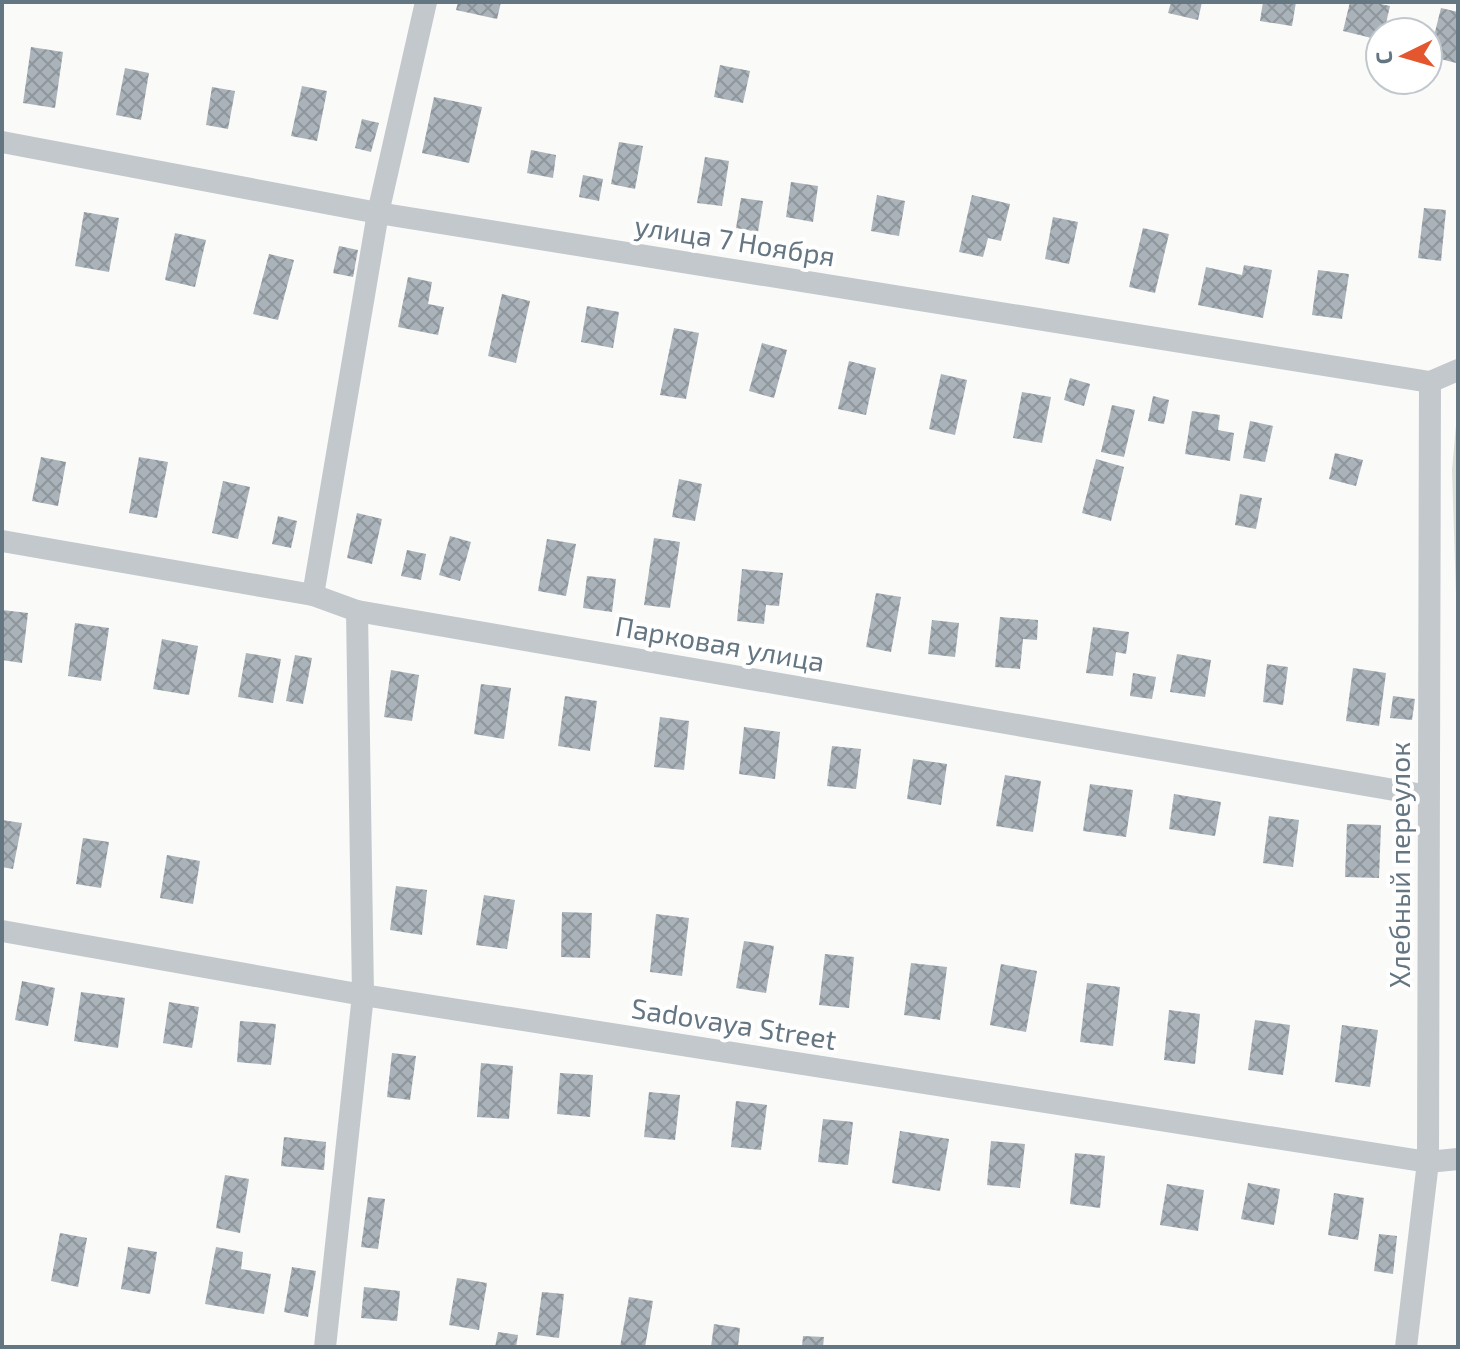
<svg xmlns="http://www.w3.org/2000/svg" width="1460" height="1349" font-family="'Exo 2',sans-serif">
  <defs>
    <pattern id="building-cross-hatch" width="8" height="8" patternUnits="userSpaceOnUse" patternTransform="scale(2)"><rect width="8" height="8" fill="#aab3b9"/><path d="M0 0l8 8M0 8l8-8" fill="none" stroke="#8e969c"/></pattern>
  </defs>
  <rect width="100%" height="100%" fill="#fafaf8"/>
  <!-- pitch -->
  <path fill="#dadfd7" d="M1458,403V656L1452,470Z"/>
  <!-- building -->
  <g fill="url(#building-cross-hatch)">
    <path d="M458,2H501L497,19L456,10Z"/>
    <path d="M1171,2H1202L1198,20L1168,13Z"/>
    <path d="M1263,2H1296L1292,26L1260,21Z"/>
    <path d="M1350,2H1371L1390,6L1384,32H1380V40L1343,31Z"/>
    <path d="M1441,8L1458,12L1456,63L1429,56Z"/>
    <path d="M31,47L63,52L55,108L23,103Z"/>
    <path d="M720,65L750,71L743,103L714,97Z"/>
    <path d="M125,68L149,73L141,120L116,115Z"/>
    <path d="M302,86L327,91L317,141L291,136Z"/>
    <path d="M212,87L235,91L228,129L206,125Z"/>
    <path d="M434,97L482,107L469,163L422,153Z"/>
    <path d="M362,119L379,123L371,152L355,148Z"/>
    <path d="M619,142L643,146L635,189L611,184Z"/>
    <path d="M531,150L556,155L553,178L527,173Z"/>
    <path d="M705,157L729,161L722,206L697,203Z"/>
    <path d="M583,175L603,179L599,201L579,197Z"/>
    <path d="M791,182L818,186L813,222L786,217Z"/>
    <path d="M877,195L905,201L899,236L871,231Z"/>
    <path d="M972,195L1010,204L1001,241L988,238L983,257L959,252Z"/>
    <path d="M741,198L763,201L758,232L736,228Z"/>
    <path d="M1424,208L1446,210L1441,261L1418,258Z"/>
    <path d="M84,212L119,218L109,272L75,266Z"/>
    <path d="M1053,217L1078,222L1069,264L1045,259Z"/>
    <path d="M1143,228L1169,234L1155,293L1129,287Z"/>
    <path d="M175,233L206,240L195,287L165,280Z"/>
    <path d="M339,246L358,250L353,277L333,273Z"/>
    <path d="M269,254L294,260L278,320L253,314Z"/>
    <path d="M1244,265L1272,270L1263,318L1198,305L1206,267L1242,275Z"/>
    <path d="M1318,270L1349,274L1342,319L1312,315Z"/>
    <path d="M408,277L432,282L428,304L444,307L438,335L398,327Z"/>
    <path d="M502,294L530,301L516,363L488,356Z"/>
    <path d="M587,306L619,312L613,348L581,342Z"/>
    <path d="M674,328L699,333L686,399L660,395Z"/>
    <path d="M762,343L787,350L774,398L749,391Z"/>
    <path d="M849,361L876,368L866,415L838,409Z"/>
    <path d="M941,374L967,380L955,435L929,429Z"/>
    <path d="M1070,378L1090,384L1084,406L1064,400Z"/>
    <path d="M1022,392L1051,397L1042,443L1013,438Z"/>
    <path d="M1153,396L1169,400L1164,424L1148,421Z"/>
    <path d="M1112,405L1135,410L1124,457L1101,452Z"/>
    <path d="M1192,411L1220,415L1218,430L1234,433L1230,461L1185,454Z"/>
    <path d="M1250,421L1273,426L1265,462L1243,458Z"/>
    <path d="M1335,453L1363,460L1356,486L1329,479Z"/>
    <path d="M41,457L66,462L58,506L32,501Z"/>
    <path d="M139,457L168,462L157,518L129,513Z"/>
    <path d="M1096,459L1124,467L1111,521L1082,513Z"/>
    <path d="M679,479L702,484L695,521L672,517Z"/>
    <path d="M223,481L250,487L238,539L212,533Z"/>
    <path d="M1240,494L1262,498L1256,529L1235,525Z"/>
    <path d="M357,513L382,519L372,564L347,558Z"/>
    <path d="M278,516L297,521L291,548L272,544Z"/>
    <path d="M450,536L471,542L460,581L439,575Z"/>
    <path d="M654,538L680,542L670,608L644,605Z"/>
    <path d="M547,539L576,544L566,596L538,591Z"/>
    <path d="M407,550L426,554L421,580L401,576Z"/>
    <path d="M742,569L783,573L779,606L766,605L764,624L737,621Z"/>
    <path d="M587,576L616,579L612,612L583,608Z"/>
    <path d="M876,593L901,597L891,652L866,647Z"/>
    <path d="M2,610L28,613L22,663L2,660Z"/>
    <path d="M1000,617L1038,620L1037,640L1023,639L1020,669L995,667Z"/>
    <path d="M932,620L959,623L955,657L928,654Z"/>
    <path d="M75,623L109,628L101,681L68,676Z"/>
    <path d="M1093,627L1129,632L1126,654L1116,652L1113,676L1086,673Z"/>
    <path d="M162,639L198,646L189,695L153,689Z"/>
    <path d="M246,653L281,659L273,703L238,697Z"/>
    <path d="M1177,654L1211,660L1205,697L1170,692Z"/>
    <path d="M295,655L312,658L303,704L286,701Z"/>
    <path d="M1267,664L1288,667L1283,705L1263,702Z"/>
    <path d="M1353,668L1386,673L1379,726L1346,721Z"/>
    <path d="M391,670L419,675L412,721L384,717Z"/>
    <path d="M1133,673L1156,677L1152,699L1130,696Z"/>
    <path d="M481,684L511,688L504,739L474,734Z"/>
    <path d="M565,696L597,701L590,751L558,746Z"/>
    <path d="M1393,696L1415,699L1412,720L1390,718Z"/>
    <path d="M660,717L689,721L684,770L654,767Z"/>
    <path d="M744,727L780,732L775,779L739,774Z"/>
    <path d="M832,746L861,749L856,789L827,786Z"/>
    <path d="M913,759L947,764L941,805L907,799Z"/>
    <path d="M1005,775L1041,781L1033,832L996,826Z"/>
    <path d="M1090,784L1133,790L1126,837L1083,831Z"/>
    <path d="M1174,794L1221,802L1215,836L1169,829Z"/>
    <path d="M1269,816L1299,820L1293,867L1263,863Z"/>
    <path d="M2,820L22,823L13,869L2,867Z"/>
    <path d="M1347,824L1381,825L1379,878L1345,877Z"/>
    <path d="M83,838L109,842L101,888L76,884Z"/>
    <path d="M167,855L200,861L193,904L160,898Z"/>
    <path d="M396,886L427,890L422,935L390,930Z"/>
    <path d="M484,895L515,900L507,949L476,945Z"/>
    <path d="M562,912L592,913L590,958L561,957Z"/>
    <path d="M656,914L689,918L682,976L650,972Z"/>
    <path d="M744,941L774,946L766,993L736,988Z"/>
    <path d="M825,954L854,957L849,1008L819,1005Z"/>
    <path d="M911,963L947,967L940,1020L904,1015Z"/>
    <path d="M1001,964L1037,971L1026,1032L990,1025Z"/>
    <path d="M22,981L55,988L48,1026L15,1020Z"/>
    <path d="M1087,983L1120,987L1113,1046L1080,1042Z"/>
    <path d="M81,992L125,998L118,1048L74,1041Z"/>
    <path d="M169,1002L199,1007L192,1048L163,1043Z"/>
    <path d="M1169,1010L1200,1014L1195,1064L1164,1060Z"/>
    <path d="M1255,1020L1290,1025L1283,1075L1248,1070Z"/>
    <path d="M240,1021L276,1024L271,1065L237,1062Z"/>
    <path d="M1342,1025L1378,1030L1370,1087L1335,1082Z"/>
    <path d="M392,1053L416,1056L410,1100L387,1097Z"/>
    <path d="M481,1063L513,1066L509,1119L477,1117Z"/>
    <path d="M560,1073L593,1075L590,1117L557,1114Z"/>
    <path d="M649,1092L680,1095L675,1140L644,1137Z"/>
    <path d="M736,1101L767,1105L761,1150L731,1147Z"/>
    <path d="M823,1119L853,1122L848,1165L818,1162Z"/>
    <path d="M900,1131L949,1139L940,1191L892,1183Z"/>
    <path d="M284,1137L326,1142L324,1170L281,1166Z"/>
    <path d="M991,1141L1025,1144L1020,1188L987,1185Z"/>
    <path d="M1075,1153L1105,1156L1100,1208L1070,1204Z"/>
    <path d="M225,1175L249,1179L240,1233L216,1228Z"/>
    <path d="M1248,1183L1280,1189L1274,1225L1241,1219Z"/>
    <path d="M1167,1184L1204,1190L1198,1231L1160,1225Z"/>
    <path d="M1334,1193L1364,1198L1358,1240L1328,1235Z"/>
    <path d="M368,1197L385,1199L378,1249L361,1247Z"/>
    <path d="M60,1233L87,1238L78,1287L51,1281Z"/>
    <path d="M1379,1234L1397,1236L1393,1274L1374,1271Z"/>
    <path d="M128,1247L157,1252L150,1294L121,1289Z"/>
    <path d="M216,1247L243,1252L241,1269L271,1274L264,1314L205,1304Z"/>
    <path d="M292,1267L316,1271L308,1317L284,1312Z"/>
    <path d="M457,1278L487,1283L479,1330L449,1325Z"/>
    <path d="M364,1287L400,1291L397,1321L361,1318Z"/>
    <path d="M542,1292L564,1294L559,1338L536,1335Z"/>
    <path d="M629,1297L653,1301L645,1347H620Z"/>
    <path d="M714,1324L740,1328L738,1347H711Z"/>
    <path d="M498,1332L518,1335L516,1347H495Z"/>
    <path d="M803,1336L824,1337L823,1347H802Z"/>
  </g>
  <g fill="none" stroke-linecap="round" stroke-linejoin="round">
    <!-- street -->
    <g stroke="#c3c8cc" stroke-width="22">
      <path d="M2,142L378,213L1430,382L1458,370"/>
      <path d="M2,541L313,595L357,611L1429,796"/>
      <path d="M313,595L378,213L426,2"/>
      <path d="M2,931L363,995L1428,1162L1458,1159"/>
      <path d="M325,1347L363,995L357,611"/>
      <path d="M1406,1347L1428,1162L1430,382"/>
    </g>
  </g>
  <g text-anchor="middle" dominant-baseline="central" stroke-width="8" stroke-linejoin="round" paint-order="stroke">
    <!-- street labels -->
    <g font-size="28" fill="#657683" stroke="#fff">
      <text transform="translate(735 240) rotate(9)">улица 7 Ноября</text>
      <text transform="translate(720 643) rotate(10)">Парковая улица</text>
      <text transform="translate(1399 865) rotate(-90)">Хлебный переулок</text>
      <text transform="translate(734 1023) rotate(9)">Sadovaya Street</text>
    </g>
  </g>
  <!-- border -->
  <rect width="1460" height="1349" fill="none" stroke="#657683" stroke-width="8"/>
  <!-- north arrow -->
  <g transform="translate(1404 56) rotate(265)"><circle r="38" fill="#ffffff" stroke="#c1c8cd" stroke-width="2"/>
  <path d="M0-6L14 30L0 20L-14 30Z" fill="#e4572e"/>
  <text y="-12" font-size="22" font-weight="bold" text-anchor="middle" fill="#657683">С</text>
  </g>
</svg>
